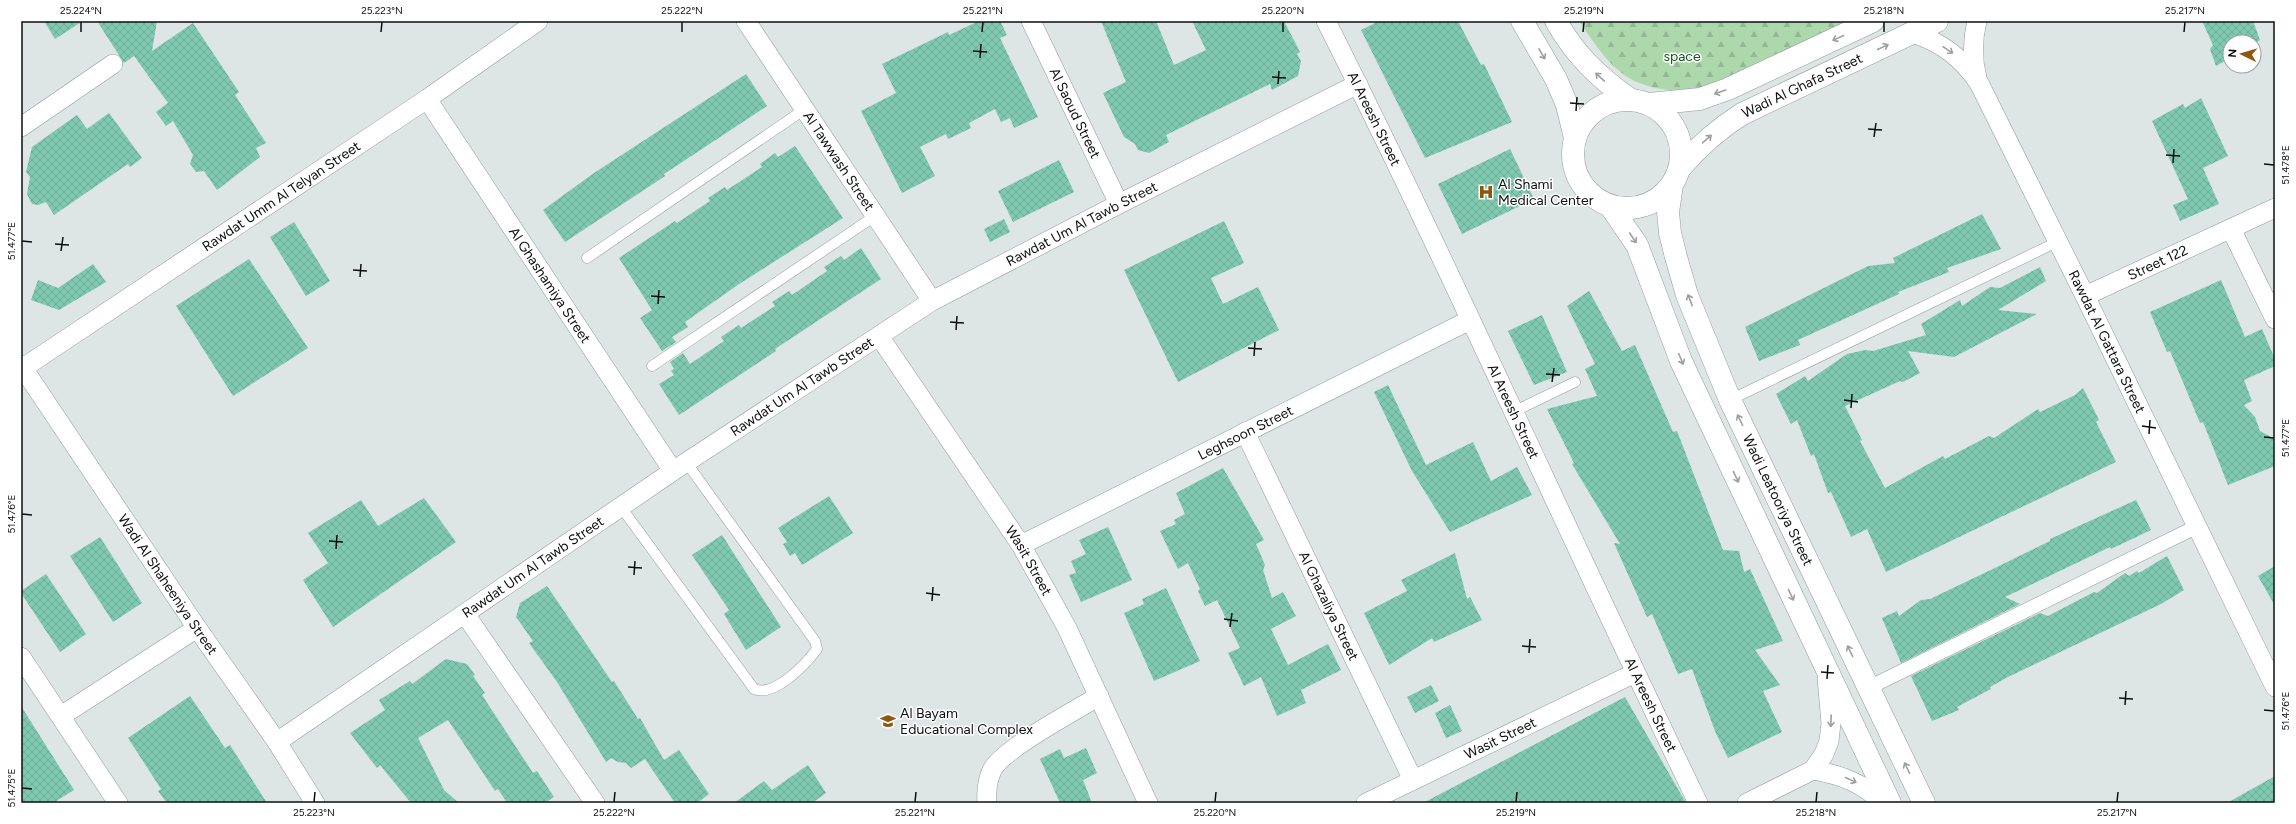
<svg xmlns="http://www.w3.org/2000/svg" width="2296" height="824" font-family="Figtree,sans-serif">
  <defs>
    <pattern id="forest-firs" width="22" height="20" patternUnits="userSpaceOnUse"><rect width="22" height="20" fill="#acd8ac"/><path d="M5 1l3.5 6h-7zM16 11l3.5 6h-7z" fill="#93b893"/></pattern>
    <pattern id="building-cross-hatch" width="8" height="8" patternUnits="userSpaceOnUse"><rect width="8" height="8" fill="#80c9b1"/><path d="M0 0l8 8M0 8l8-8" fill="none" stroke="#6dab97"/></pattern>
  </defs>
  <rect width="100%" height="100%" fill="#dde5e5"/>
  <!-- forest -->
  <path fill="url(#forest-firs)" d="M1579,21H1851L1698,91C1631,92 1615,75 1579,21Z"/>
  <!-- building -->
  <g fill="url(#building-cross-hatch)">
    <path d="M44,21H83L55,39Z"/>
    <path d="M97,21H157L152,51L193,23L239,92L235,95L266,143L256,148L260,157L217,190L204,171L196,172L190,164L193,155L173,121L166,126L156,112L168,103L134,56L124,63Z"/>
    <path d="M979,21H1000L1007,35L1000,38L1038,117L1014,128L1010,118L1001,122L995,109L969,123L971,128L948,139L946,134L920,147L935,176L902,193L861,111L896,93L882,64L948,32L949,35Z"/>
    <path d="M1101,21H1156L1174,65L1206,50L1192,21H1284L1300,52L1297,54L1301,61L1298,76L1272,90L1270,84L1166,135L1169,142L1149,153L1138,150L1135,144L1124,137L1103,93L1126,82Z"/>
    <path d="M1379,21H1458L1481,65L1484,64L1512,122L1425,158L1361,30Z"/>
    <path d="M2202,21H2253L2260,40L2254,44V42H2230V58L2216,66L2210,49L2213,45Z"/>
    <path d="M746,74L767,106L664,174L665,176L565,242L543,210L594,173Z"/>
    <path d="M2201,98L2228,156L2203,168L2219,204L2180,221L2173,205L2188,199L2152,121L2183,104L2185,108Z"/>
    <path d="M109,113L142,158L130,167L128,164L54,215L46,202L38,205L32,204L27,194L30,177L26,172L32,147L77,115L87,129Z"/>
    <path d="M795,146L843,218L739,284L685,322L688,327L672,337L676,342L662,351L640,318L652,310L619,258L675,221L677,223L710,201L708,198L725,187L727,190L762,167L760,164L775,153L778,157Z"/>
    <path d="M1510,149L1534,199L1462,234L1438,184Z"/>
    <path d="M1059,160L1074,192L1013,222L998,191Z"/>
    <path d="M1982,214L2001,249L1947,268L1949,272L1898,292L1899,294L1798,340L1800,345L1759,361L1745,327L1868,266L1895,263L1893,258Z"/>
    <path d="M1004,219L1010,232L990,242L984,229Z"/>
    <path d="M1224,221L1244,263L1211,278L1223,304L1258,287L1279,330L1178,382L1124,270Z"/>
    <path d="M294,222L330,281L306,296L270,237Z"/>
    <path d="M861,248L881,279L775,349L776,351L679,415L659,384L674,375L671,371L674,369L670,362L683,353L690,364L724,341L721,337L739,325L741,328L775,306L772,302L789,291L792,295L827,271L824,267L841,256L844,260Z"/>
    <path d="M249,259L308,348L233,396L176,306Z"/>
    <path d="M93,264L106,282L59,310L31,300L38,280L58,288Z"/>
    <path d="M2040,267L2046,281L1998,310L2037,314L1954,357L1908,351L1920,373L1903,382L1900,381L1845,406L1862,440L1860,441L1885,488L1943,456L1945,459L1989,436L1994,438L2038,409L2040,412L2075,395L2083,388L2099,420L2096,422L2116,462L1886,572L1867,529L1851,537L1831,492L1828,493L1814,454L1811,456L1797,420L1791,424L1776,394L1805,376L1808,381L1847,354L1865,350L1873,351L1926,335L1921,324L1960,300L1962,306L1990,287L2000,288Z"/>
    <path d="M2221,280L2245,337L2262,329L2275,359V366L2244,380L2252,401L2244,405L2255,417L2260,431L2273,438L2275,466L2228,485L2203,422L2200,423L2170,351L2167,352L2150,312Z"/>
    <path d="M1589,291L1622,351L1635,345L1673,432L1677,431L1723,550L1739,551L1744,572L1750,569L1783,641L1755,650L1780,685L1763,691L1782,732L1728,758L1715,731L1692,669L1678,674L1652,614L1647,617L1614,543L1620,544L1572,464L1574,463L1547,409L1597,396L1585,369L1595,364L1567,306Z"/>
    <path d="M1542,315L1567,372L1534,385L1508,331Z"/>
    <path d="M1388,385L1426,465L1473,442L1491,481L1517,467L1532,495L1450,532L1412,471L1374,392Z"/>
    <path d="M1223,468L1264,540L1256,544L1265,565L1263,570L1272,598L1283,592L1296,616L1271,629L1288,665L1328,644L1341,670L1301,690L1306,703L1277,716L1261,677L1244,686L1228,653L1240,648L1217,600L1205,606L1198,591L1200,589L1188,563L1178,569L1160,531L1176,524L1174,520L1185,514L1176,493Z"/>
    <path d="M829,496L853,533L802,565L795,553L790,556L783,544L787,542L778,528Z"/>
    <path d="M424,498L456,542L333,627L303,580L328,563L308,533L361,500L378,526Z"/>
    <path d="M2136,500L2151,530L2111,549L2110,547L2005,597L2020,604L1901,663L1882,618L1897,611L1899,616L1921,600L1930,599L1997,567L2050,541V539Z"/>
    <path d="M1108,527L1132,580L1081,602L1069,575L1076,573L1071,561L1086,554L1079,540Z"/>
    <path d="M722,535L781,627L746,650L724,614L729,610L692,555Z"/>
    <path d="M100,537L142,603L113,622L70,556Z"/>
    <path d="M1455,553L1467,599L1470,597L1482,620L1434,642L1432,638L1389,665L1364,613L1407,591L1401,580Z"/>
    <path d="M2167,556L2184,590L2161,604L2008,677L1990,687L1991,689L1957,707L1959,710L1932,721L1911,676L2040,613L2048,616L2094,592L2097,593L2125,573L2129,576L2137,571L2139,573Z"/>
    <path d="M2275,566V606L2258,576Z"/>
    <path d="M46,574L86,634L60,652L21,593V591Z"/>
    <path d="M547,586L612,682L614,681L638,719L640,718L664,760L679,750L709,794L697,803H675L645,759L631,768L626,763L618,762L611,758L606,762L557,682L529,643L533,641L516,617L520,603Z"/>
    <path d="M1166,588L1200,661L1154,681L1124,613L1144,604L1142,599Z"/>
    <path d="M446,659L467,664L475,675L473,676L485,693L482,695L533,773L537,771L554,797L545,803H507L498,789L495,791L448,720L418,738L444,790L459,803H411L380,765L377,768L350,733L385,710L379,700L410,681L412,684Z"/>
    <path d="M1431,685L1439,701L1415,713L1407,697Z"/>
    <path d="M190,696L225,748L230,745L267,803H167L158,791L161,789L128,738Z"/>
    <path d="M1625,697L1686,803H1423Z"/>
    <path d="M1450,705L1462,731L1446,738L1435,713Z"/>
    <path d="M21,706L74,790L53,803H21Z"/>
    <path d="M1086,748L1097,773L1083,780L1092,803H1060L1040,759L1060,749L1064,758Z"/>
    <path d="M808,765L826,793L812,803H734L764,781L772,790Z"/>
    <path d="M2275,776V803H2227Z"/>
  </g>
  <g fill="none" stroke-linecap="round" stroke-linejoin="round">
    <!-- service casing -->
    <g stroke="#939b9b" stroke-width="11">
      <g id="service">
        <path d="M587,258L805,109"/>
        <path d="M652,366L875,216"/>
        <path d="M1730,400L2057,242"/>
        <path d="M1513,412L1575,382"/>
        <path d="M621,507L754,689C774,698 806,664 817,649L815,641L686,462"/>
      </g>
    </g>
    <!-- pedestrian casing -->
    <g stroke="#939b9b" stroke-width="15">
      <path id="pedestrian" d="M1868,688L2196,527"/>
    </g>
    <!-- minor casing -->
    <g stroke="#939b9b" stroke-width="20">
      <g id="minor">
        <path id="s1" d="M746,21L932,301"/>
        <path id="s2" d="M1031,21L1119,204"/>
        <path id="s3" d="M1326,21C1456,279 1572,543 1698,803"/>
        <path id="s4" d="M1913,33C1942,43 1961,57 1979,83L2085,296L2275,687"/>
        <path d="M1977,78C1972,58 1972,41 1977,21"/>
        <path id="s5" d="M427,99L673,471"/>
        <path d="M21,127L113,64"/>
        <path d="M2231,229L2275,319"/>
        <path id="s6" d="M2085,296L2275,208"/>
        <path id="s7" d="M879,336L1021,545L1067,628L1148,803"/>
        <path id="s8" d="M21,365L197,628L277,742L315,803"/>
        <path id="s9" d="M23,368L427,99L538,21"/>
        <path id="s10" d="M1245,432L1413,780"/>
        <path id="s11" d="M1021,545L1470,320"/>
        <path d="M465,614L595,803"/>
        <path d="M21,657L118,803"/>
        <path d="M61,716L197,628"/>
        <path id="s12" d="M277,742L673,471L932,301L1119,204L1358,84"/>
        <path d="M1813,770C1841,775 1863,783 1883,803"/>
        <path d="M987,803C986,791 987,781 992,770C1004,748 1075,711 1099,696"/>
        <path id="s13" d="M1366,803L1635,673"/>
        <path d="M1747,803L1813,770L1824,754L1829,741L1831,723L1827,678"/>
      </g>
    </g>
    <!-- tertiary casing -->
    <g stroke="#939b9b" stroke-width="23">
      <g id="tertiary">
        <path d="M1522,21L1556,79L1567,105L1575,138"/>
        <path d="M1556,21C1575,55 1599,78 1631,100"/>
        <circle cx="1627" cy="154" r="54"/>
        <path d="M1649,104L1700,99L1728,89L1873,21"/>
        <path id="s14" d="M1680,168C1699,146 1718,129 1742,114L1937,21"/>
        <path id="s15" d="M1672,185L1668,212L1670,233L1676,257L1687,295L1730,400L1924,803"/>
        <path d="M1611,207L1637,245L1681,361L1890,803"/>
      </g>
    </g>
    <!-- service -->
    <use href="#service" stroke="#fff" stroke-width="10"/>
    <!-- pedestrian -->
    <use href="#pedestrian" stroke="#fff" stroke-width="14"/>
    <!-- minor -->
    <use href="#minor" stroke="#fff" stroke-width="19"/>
    <!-- tertiary -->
    <use href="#tertiary" stroke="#fff" stroke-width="22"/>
  </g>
  <!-- one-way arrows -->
  <defs><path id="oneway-shaft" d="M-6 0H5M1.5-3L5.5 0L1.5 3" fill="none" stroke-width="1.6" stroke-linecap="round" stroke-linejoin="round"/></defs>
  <g stroke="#9e9f9f">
    <use href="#oneway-shaft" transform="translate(1838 38) rotate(155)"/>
    <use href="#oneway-shaft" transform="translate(1883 47) rotate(-25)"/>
    <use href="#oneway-shaft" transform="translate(1948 50) rotate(34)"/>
    <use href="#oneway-shaft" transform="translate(1542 54) rotate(60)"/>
    <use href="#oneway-shaft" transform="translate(1600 77) rotate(-137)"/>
    <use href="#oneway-shaft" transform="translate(1720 92) rotate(161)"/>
    <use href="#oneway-shaft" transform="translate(1707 139) rotate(-41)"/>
    <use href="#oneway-shaft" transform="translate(1633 238) rotate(57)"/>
    <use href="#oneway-shaft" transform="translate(1690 300) rotate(-111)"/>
    <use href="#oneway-shaft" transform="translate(1681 359) rotate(67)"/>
    <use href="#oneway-shaft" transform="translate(1740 420) rotate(-116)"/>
    <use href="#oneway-shaft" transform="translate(1736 477) rotate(65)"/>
    <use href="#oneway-shaft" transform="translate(1791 595) rotate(65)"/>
    <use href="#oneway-shaft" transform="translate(1850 651) rotate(-115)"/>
    <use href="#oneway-shaft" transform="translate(1831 721) rotate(92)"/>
    <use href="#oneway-shaft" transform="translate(1907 768) rotate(-116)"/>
    <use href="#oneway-shaft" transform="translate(1851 780) rotate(25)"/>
  </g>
  <!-- ticks -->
  <path fill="none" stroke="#0d0f0f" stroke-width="1.5" d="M81,32V22M381,32L382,22M682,32V22M982,32L983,22M1283,32V22M1583,32L1584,22M1884,32V22M2184,32L2185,22M973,51L987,52M980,58L981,44M1272,77L1286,78M1278,84L1279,71M1570,103L1584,104M1576,111L1577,97M1868,129L1882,130M1874,137L1876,123M2166,155L2180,156M2173,163L2174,149M2264,164L2274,165M22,241L32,242M55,244L69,245M61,251L63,237M353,270L367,271M360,277L361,264M651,296L665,297M658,304L659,290M950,322L964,323M956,330L957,316M1248,348L1262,349M1254,356L1255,342M1546,374L1560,375M1552,382L1554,368M1844,400L1858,402M1851,408L1852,394M2142,426L2156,428M2149,434L2150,420M2264,437L2274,438M22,514L32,515M329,541L343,542M336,549L337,535M628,567L642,568M634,575L635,561M926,593L940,595M932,601L933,587M1224,619L1238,621M1230,627L1232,613M1522,646L1536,647M1529,653L1530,639M1821,672L1834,673M1827,679L1828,665M2119,698L2133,699M2125,705L2126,691M2264,710L2274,711M22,788L32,789M314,802L315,792M614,802L615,792M915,802L916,792M1215,802L1216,792M1516,802L1517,792M1816,802L1817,792M2117,802L2118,792"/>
  <!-- icons -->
  <defs>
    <g id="hospital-bare" transform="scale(1.2)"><path d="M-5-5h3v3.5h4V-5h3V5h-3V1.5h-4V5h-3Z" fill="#8e570d" stroke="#fff" stroke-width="2.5" paint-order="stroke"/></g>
    <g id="school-bare" transform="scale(1.2)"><path d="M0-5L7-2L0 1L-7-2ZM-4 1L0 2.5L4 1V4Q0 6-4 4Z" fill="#8e570d" stroke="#fff" stroke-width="2.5" paint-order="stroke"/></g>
  </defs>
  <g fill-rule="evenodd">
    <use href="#hospital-bare" x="1486" y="192"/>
    <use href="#school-bare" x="888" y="721"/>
  </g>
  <g text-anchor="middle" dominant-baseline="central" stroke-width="3" stroke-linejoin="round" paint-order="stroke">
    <!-- park labels -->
    <g font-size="14" fill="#14561c" stroke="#fff">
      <text x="1682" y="56">space</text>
    </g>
    <!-- street labels -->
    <g font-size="14" fill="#0d0f0f" stroke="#fff">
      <text stroke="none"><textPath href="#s14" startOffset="149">Wadi Al Ghafa Street</textPath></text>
      <text stroke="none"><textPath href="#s2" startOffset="102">Al Saoud Street</textPath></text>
      <text stroke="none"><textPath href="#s3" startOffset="109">Al Areesh Street</textPath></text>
      <text stroke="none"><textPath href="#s1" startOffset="168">Al Tawwash Street</textPath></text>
      <text stroke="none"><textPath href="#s9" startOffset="310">Rawdat Umm Al Telyan Street</textPath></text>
      <text stroke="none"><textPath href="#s12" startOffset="958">Rawdat Um Al Tawb Street</textPath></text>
      <text stroke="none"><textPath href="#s6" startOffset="80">Street 122</textPath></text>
      <text stroke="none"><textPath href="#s5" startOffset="223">Al Ghashamiya Street</textPath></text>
      <text stroke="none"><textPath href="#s4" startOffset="373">Rawdat Al Gattara Street</textPath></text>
      <text stroke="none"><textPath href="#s12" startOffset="634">Rawdat Um Al Tawb Street</textPath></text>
      <text stroke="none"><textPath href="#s3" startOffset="433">Al Areesh Street</textPath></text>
      <text stroke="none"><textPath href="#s11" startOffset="251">Leghsoon Street</textPath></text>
      <text stroke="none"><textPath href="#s15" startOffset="337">Wadi Leatooriya Street</textPath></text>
      <text stroke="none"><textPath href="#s7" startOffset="270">Wasit Street</textPath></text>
      <text stroke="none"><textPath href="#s12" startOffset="310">Rawdat Um Al Tawb Street</textPath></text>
      <text stroke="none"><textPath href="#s8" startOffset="264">Wadi Al Shaheeniya Street</textPath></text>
      <text stroke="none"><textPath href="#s10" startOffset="193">Al Ghazaliya Street</textPath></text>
      <text stroke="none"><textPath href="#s3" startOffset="757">Al Areesh Street</textPath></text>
      <text stroke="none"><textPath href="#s13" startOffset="149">Wasit Street</textPath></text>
    </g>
    <!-- poi labels -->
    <g font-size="14" fill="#0d0f0f" stroke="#fff" text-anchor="start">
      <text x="1498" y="184">Al Shami<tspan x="1498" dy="16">Medical Center</tspan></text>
      <text x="900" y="713">Al Bayam<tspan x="900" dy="16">Educational Complex</tspan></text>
    </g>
  </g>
  <!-- border -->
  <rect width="2296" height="824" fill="none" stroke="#ffffff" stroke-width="44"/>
  <!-- north arrow -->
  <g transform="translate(2242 54) rotate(275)"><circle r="19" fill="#ffffff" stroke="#9e9f9f"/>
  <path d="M0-3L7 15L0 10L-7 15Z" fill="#8e570d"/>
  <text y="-6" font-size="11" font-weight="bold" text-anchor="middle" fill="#0d0f0f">N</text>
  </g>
  <rect x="22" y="22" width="2252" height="780" fill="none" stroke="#0d0f0f" stroke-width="1.5"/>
  <g font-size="10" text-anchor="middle" fill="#0d0f0f">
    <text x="81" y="14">25.224°N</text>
    <text x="382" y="14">25.223°N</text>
    <text x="682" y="14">25.222°N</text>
    <text x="983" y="14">25.221°N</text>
    <text x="1283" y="14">25.220°N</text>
    <text x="1584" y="14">25.219°N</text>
    <text x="1884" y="14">25.218°N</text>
    <text x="2185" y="14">25.217°N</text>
    <text transform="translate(2285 165) rotate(-90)" y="4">51.478°E</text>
    <text transform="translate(11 241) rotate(-90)" y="4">51.477°E</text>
    <text transform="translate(2285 438) rotate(-90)" y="4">51.477°E</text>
    <text transform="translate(11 514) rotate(-90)" y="4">51.476°E</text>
    <text transform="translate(2285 711) rotate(-90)" y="4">51.476°E</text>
    <text transform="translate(11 788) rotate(-90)" y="4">51.475°E</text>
    <text x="314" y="816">25.223°N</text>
    <text x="614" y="816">25.222°N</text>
    <text x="915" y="816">25.221°N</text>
    <text x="1215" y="816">25.220°N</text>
    <text x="1516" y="816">25.219°N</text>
    <text x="1816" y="816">25.218°N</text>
    <text x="2117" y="816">25.217°N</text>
  </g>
</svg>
